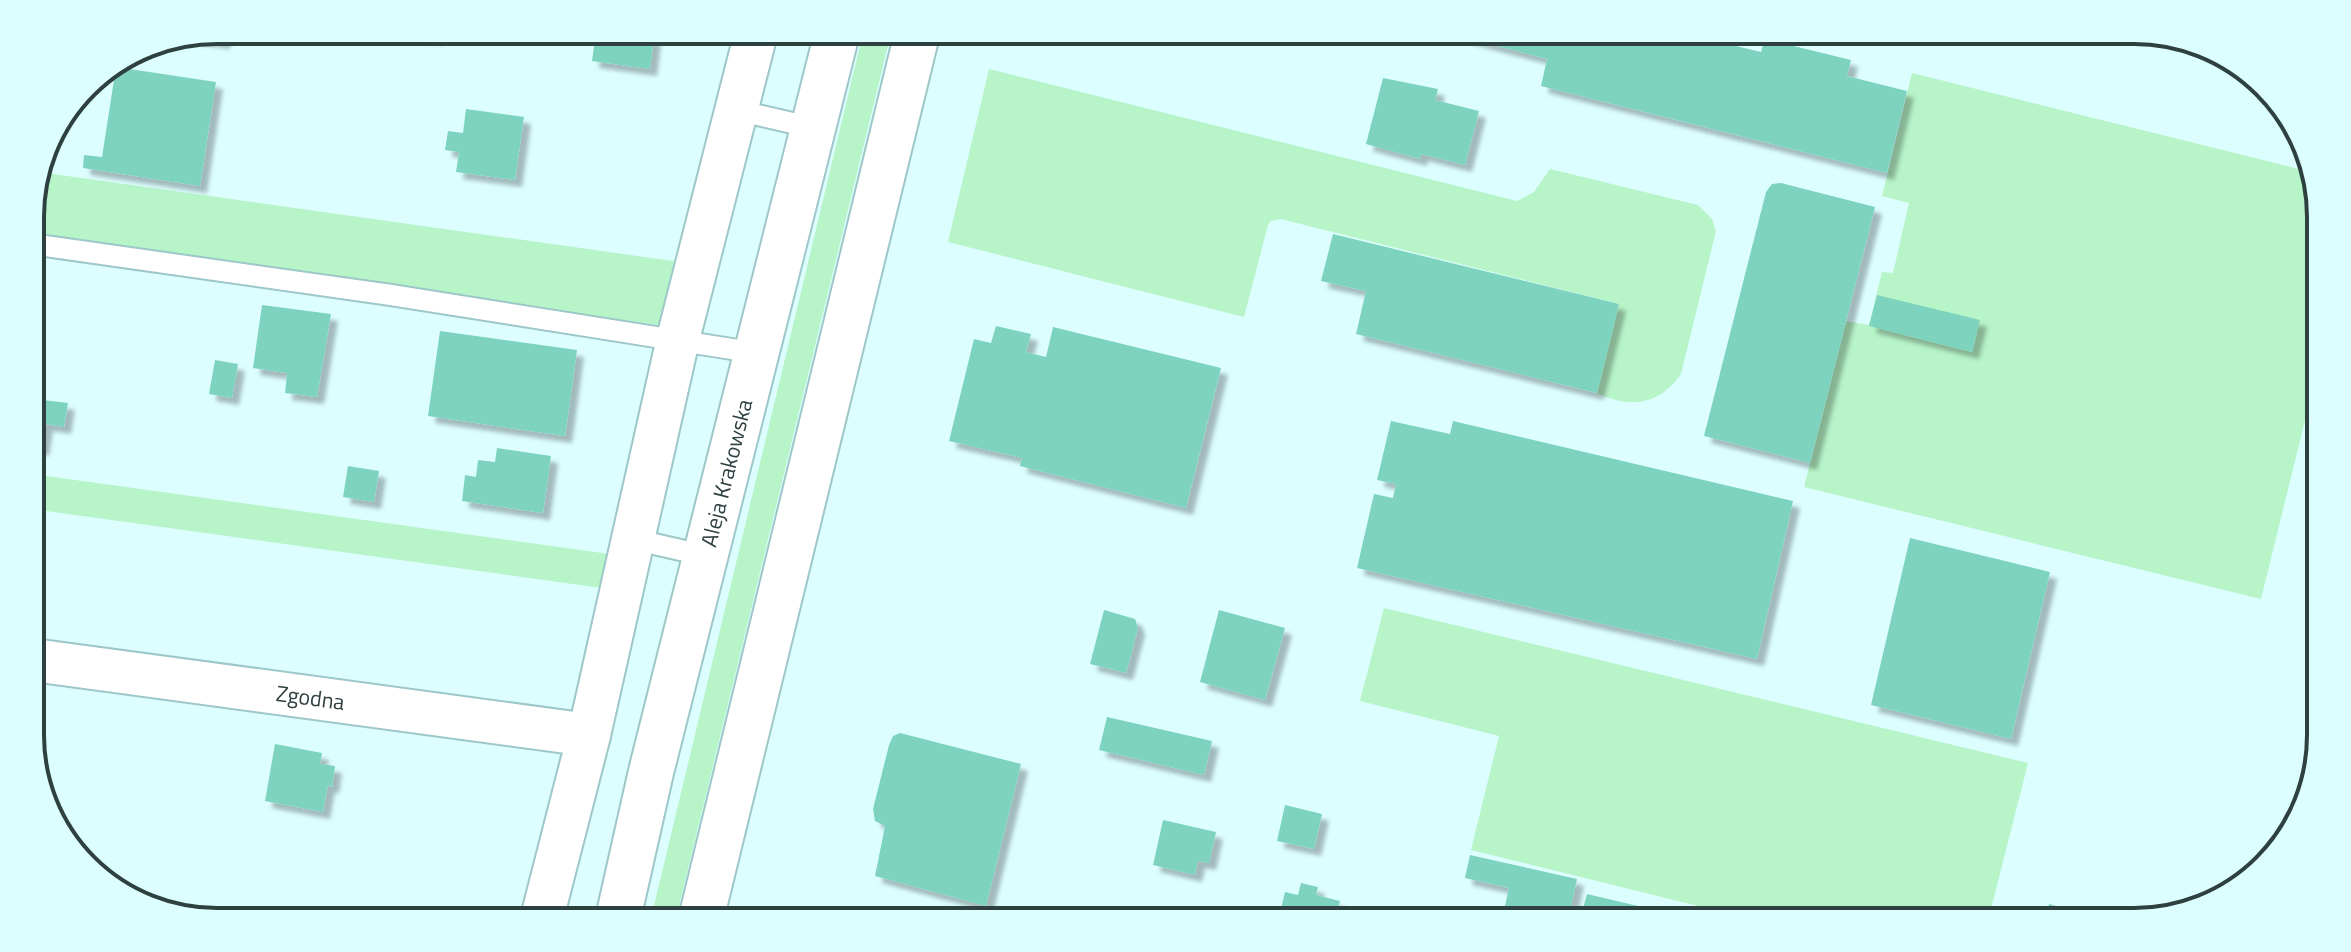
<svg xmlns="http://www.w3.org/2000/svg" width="2351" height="952" font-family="'Titillium Web',sans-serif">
  <defs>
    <filter id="shadow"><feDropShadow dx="7" dy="7" stdDeviation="2" flood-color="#0004"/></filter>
  </defs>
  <rect width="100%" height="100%" fill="#ddfeff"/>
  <!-- green -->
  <g fill="#b7f4c8">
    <path d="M863,33H891L677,914H652Z"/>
    <path d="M989,69L1517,201L1534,192L1550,169L1698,205L1712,219L1716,231L1681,374C1660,405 1629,409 1597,393L1619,304L1281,219L1271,221L1268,225L1244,317L948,242Z"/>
    <path d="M1912,73L2311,172L2319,192L2317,392H2312L2261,599L1804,487L1846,321L1869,325L1882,272L1893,273L1909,203L1882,196Z"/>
    <path d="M39,172L680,262L665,326L31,237L30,204Z"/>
    <path d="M32,474L610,554L601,588L32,509Z"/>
    <path d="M1384,608L2028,763L1988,921L1755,920L1471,850L1499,736L1360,701Z"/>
  </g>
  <!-- building -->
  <g fill="#7ed3be" filter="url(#shadow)">
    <path d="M217,30H225L223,42L186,37Z"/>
    <path d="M411,31H438V38L410,35Z"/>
    <path d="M596,32L654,37L650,69L592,61Z"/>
    <path d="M1460,36L1703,38L1761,52L1765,39L1851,60L1847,76L1907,91L1887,173L1541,86L1547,59Z"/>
    <path d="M116,67L216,82L200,186L83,168L84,155L102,157Z"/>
    <path d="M1383,78L1438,89L1435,100L1479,111L1465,165L1421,154L1420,159L1366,144Z"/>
    <path d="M466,109L524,117L515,180L456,172L459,152L445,150L448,131L463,133Z"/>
    <path d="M1781,183L1875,207L1810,463L1704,436L1766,192L1772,184Z"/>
    <path d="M1333,234L1619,304L1597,393L1356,334L1366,291L1321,281Z"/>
    <path d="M1877,295L1980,320L1972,352L1869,326Z"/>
    <path d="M262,305L331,314L317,397L285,393L287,373L253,368Z"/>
    <path d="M996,326L1031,334L1026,352L1046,357L1053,327L1221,368L1186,508L1020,466L1022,458L949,441L974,339L991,343Z"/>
    <path d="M440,331L577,350L565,436L428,416Z"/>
    <path d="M215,360L238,364L232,398L209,394Z"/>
    <path d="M31,389H36L34,399L68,403L64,427L46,424L42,449L32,447Z"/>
    <path d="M1391,421L1450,434L1453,421L1793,501L1757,659L1357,568L1374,494L1393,498L1396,484L1377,480Z"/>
    <path d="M497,448L551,456L543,513L462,501L465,475L476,477L478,460L495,462Z"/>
    <path d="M348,466L379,471L374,502L343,497Z"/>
    <path d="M1910,538L2050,572L2011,739L1871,705Z"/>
    <path d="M1104,610L1135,619L1138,628L1126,673L1090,664Z"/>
    <path d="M1219,610L1285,628L1265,700L1200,682Z"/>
    <path d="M1107,717L1212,741L1204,775L1099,750Z"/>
    <path d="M900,733L1021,764L986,906L875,876L885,826L875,821L873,809L889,745L893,736Z"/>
    <path d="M275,744L322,753L320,764L335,766L332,787L328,785L323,812L265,801Z"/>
    <path d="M1285,805L1322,814L1314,849L1277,841Z"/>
    <path d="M1163,820L1216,832L1209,863L1198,861L1195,875L1153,865Z"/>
    <path d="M1470,855L1577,879L1568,919L1505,906L1509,888L1465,878Z"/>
    <path d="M1301,883L1318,887L1316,895L1340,901L1336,918L1279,917L1285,892L1298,895Z"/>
    <path d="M1587,894L1689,918V919H1580Z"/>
    <path d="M2049,904L2096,917L2095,921H2044Z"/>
  </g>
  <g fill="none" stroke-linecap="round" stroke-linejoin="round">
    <!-- lane casing -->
    <g stroke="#9dc7c8" stroke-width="24">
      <g id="lane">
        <path d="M736,110L814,128"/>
        <path d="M31,244L391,295L757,353"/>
        <path d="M632,539L707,556"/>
      </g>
    </g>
    <!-- street casing -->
    <g stroke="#9dc7c8" stroke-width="46">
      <g id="street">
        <path id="s1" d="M33,660L589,735"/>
        <path d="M543,914L589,735L678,339L756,33"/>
      </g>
    </g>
    <!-- secondary casing -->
    <g stroke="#9dc7c8" stroke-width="48">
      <g id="secondary">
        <path id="s2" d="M619,914L651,772L837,33"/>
        <path d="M702,915L917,34"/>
      </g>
    </g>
    <!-- lane -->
    <use href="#lane" stroke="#fff" stroke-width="20"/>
    <!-- street -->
    <use href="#street" stroke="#fff" stroke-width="42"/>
    <!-- secondary -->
    <use href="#secondary" stroke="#fff" stroke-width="44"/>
  </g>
  <g text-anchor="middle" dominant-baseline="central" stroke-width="7" stroke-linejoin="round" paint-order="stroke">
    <!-- street labels -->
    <g font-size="22" fill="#2f4040" stroke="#ddfeff">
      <text stroke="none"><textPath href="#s2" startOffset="454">Aleja Krakowska</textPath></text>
      <text stroke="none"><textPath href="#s1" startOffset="280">Zgodna</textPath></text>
    </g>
  </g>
  <!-- crop -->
  <path d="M0 0H2351V952H0ZM217 44H2134A173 173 0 0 1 2307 217V735A173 173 0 0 1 2134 908H217A173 173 0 0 1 44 735V217A173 173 0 0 1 217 44Z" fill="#ddfeff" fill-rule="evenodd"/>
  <path fill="none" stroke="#2f4040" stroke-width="4" d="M217 44H2134A173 173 0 0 1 2307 217V735A173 173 0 0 1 2134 908H217A173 173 0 0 1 44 735V217A173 173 0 0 1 217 44Z"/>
</svg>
